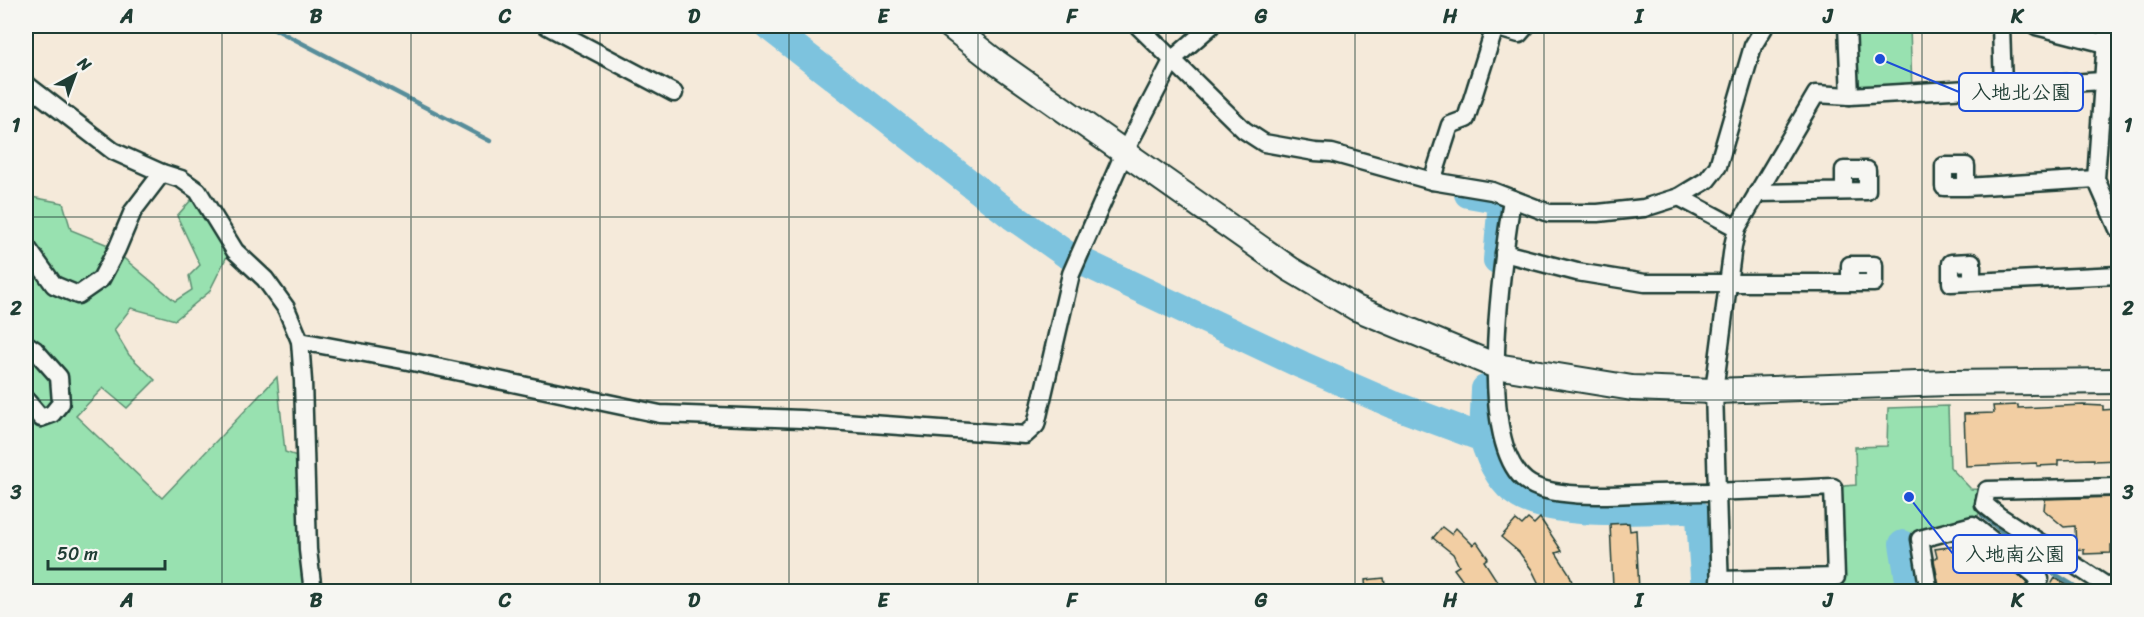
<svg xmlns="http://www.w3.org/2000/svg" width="2144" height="617" font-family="Sriracha,'Klee One',sans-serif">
  <rect width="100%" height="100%" fill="#f5eada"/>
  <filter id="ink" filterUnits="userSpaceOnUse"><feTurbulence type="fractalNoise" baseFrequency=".0167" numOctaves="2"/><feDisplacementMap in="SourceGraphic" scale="12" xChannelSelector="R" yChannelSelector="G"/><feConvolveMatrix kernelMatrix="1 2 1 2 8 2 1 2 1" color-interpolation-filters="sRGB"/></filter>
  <g filter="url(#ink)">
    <!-- green -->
    <g fill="#98e1b0" stroke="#5c8f72" stroke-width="1.5">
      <path d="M1847,26H1910L1912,92L1850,96Z"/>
      <path d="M26,196L63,203L71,230L108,245L175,301L192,290L189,276L200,265L177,216L192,199L229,252L209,292L175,320L131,308L114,330L129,355L155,380L127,408L103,388L76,416L162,498L277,377L285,452L297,456L306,591H26Z"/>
      <path d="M1948,406L1950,467L1971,489L1987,490L1984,504L1973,525L1920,539L1898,540L1905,591H1720L1719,580L1835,577L1833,487L1856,485L1855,447L1887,446L1888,408Z"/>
    </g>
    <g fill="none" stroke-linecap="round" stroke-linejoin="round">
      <!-- stream -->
      <g stroke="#578d9a" stroke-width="4.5">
        <path d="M269,26L490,141"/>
        <path d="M1982,515L2050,571L2084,592"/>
      </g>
      <!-- river -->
      <g stroke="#7dc3de" stroke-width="28">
        <path d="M768,26L1012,216L1066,254L1302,365L1394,405L1483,438C1489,458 1500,483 1519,495C1559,519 1646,509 1693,509L1700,518L1705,592"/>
        <path d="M1468,194L1502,200L1497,260"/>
        <path d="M1483,438L1485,389"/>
        <path d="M1903,544L1911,592"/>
      </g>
    </g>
    <!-- building -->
    <g fill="#f2cea3" stroke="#1f3d34" stroke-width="1.5">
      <path d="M2018,405V408L2083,405L2103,406V410L2116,409L2118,460L2094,461V459L2058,460V465L2037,466V463L1966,466L1964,414L1994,413L1993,406Z"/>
      <path d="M2118,497V544L2111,545V553L2084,554V550L2076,549L2075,526L2064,527L2044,510L2045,499Z"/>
      <path d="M1540,518L1562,551L1556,553L1569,573L1575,591H1544L1541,583L1539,584L1532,570L1519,552L1501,537L1516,520L1522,525L1528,519L1534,524Z"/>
      <path d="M1629,523L1630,531L1636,530L1639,591H1617V587H1613L1610,524Z"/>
      <path d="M1442,527L1451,534L1456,528L1473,545L1477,542L1488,558L1484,561L1497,581L1500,591H1477L1470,581L1465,584L1454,569L1459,566L1453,554L1433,538Z"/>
      <path d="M1978,543L1998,559L2003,573L2008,567L2027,582L2024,591H1940L1934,560L1937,557L1935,549Z"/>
      <path d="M1384,578L1386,591H1366L1365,580Z"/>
      <path d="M2055,578L2077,591H2047Z"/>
    </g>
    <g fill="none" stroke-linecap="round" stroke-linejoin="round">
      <!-- street casing -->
      <g stroke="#1f3d34" stroke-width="21">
        <g id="street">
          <path d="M547,26L674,93"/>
          <path d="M1138,26L1244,130L1264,143L1315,152L1332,153L1432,181L1492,191L1549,213H1598L1644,208L1679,197L1692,189L1707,180L1718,166L1753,46L1765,26"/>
          <path d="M1491,26L1519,34L1526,26"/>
          <path d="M1847,26L1850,96"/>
          <path d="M2001,26L2003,87"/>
          <path d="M2036,26L2106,44"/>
          <path d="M2107,26L2096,179L2118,229"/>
          <path d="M26,84L113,151L162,173L181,179L198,191L235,251L265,279L286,308L300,341L303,381L308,550L313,592"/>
          <path d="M1432,181L1450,125L1466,119L1495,27"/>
          <path d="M1966,187V166H1944V187H1966L2096,179"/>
          <path d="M1757,193L1867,191V170H1844V191"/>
          <path d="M1679,197L1737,228"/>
          <path d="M1512,199C1503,259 1474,441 1526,481C1551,501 1624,494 1656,493C1715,492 1774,490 1833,487L1836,577L1719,580"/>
          <path d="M26,246L54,285L78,295L101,279L117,249L133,211L162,173"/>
          <path d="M1504,253L1577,272L1645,283H1874V265H1850V283"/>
          <path d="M1972,282V262L1951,263V283L1972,282L2118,275"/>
          <path d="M300,341L408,361L660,414L802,419L1025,435L1036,425L1071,274L1125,151L1173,59L1211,26"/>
          <path d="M26,344L35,350L59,377L61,403L52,414L41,418L26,400"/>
          <path d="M1720,592L1714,391L1733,246L1737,228L1816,94L1850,96L2103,81"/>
          <path d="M1929,592L1920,539L1973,525L2040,579L2034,592"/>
          <path d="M2116,592L1999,516L1984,504L1987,490L2118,487"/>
        </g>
      </g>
      <!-- secondary casing -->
      <g stroke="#1f3d34" stroke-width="28">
        <path id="secondary" d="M950,26L996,62L1290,269L1356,308L1496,366L1632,388L1714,391L1948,383L2118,381"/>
      </g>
      <!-- street -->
      <use href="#street" stroke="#f6f6f2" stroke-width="16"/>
      <!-- secondary -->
      <use href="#secondary" stroke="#f6f6f2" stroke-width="24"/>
    </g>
  </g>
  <!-- grid -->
  <path fill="none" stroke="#1f3d34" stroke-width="1.5" stroke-opacity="0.55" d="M222,26V592M411,26V592M600,26V592M789,26V592M978,26V592M1166,26V592M1355,26V592M1544,26V592M1733,26V592M1922,26V592M26,217H2118M26,400H2118"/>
  <!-- callouts -->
  <path fill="none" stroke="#1d4ed8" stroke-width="2" d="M1880 59L1959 92M1909 497L1953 554"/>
  <g fill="#1d4ed8" stroke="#f6f6f2" stroke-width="2">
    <circle cx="1880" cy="59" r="6"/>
    <circle cx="1909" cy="497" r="6"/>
  </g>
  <g fill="#f6f6f2" stroke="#1d4ed8" stroke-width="2">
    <rect x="1959" y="73" width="124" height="38" rx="6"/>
    <rect x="1953" y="535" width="124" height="38" rx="6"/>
  </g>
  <g font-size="20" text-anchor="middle" font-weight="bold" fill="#1f3d34">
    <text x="2021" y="99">入地北公園</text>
    <text x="2015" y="561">入地南公園</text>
  </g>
  <!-- margin -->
  <rect width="2144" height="617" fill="none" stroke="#f6f6f2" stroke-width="66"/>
  <!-- north arrow -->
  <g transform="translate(75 75) rotate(41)" stroke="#f6f6f2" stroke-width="4.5" paint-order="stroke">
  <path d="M0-4.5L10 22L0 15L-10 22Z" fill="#1f3d34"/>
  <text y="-9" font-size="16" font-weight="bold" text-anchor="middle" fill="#1f3d34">N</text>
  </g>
  <!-- scale -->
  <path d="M48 560v9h117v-9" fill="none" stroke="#1f3d34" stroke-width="3"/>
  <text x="57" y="560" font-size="18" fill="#1f3d34" stroke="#f6f6f2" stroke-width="4.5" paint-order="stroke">50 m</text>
  <rect x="33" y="33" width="2078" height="551" fill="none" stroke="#1f3d34" stroke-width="2"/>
  <g font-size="20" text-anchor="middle" font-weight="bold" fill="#1f3d34">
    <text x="127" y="23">A</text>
    <text x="316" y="23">B</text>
    <text x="505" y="23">C</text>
    <text x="694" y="23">D</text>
    <text x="883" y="23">E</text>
    <text x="1072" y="23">F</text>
    <text x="1261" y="23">G</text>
    <text x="1450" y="23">H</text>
    <text x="1639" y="23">I</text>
    <text x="1828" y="23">J</text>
    <text x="2017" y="23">K</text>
    <text x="16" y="132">1</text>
    <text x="2128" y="132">1</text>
    <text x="16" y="315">2</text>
    <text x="2128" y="315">2</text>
    <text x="16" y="499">3</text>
    <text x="2128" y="499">3</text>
    <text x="127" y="607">A</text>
    <text x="316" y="607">B</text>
    <text x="505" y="607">C</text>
    <text x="694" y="607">D</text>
    <text x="883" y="607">E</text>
    <text x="1072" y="607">F</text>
    <text x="1261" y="607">G</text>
    <text x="1450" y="607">H</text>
    <text x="1639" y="607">I</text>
    <text x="1828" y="607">J</text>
    <text x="2017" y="607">K</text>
  </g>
</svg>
